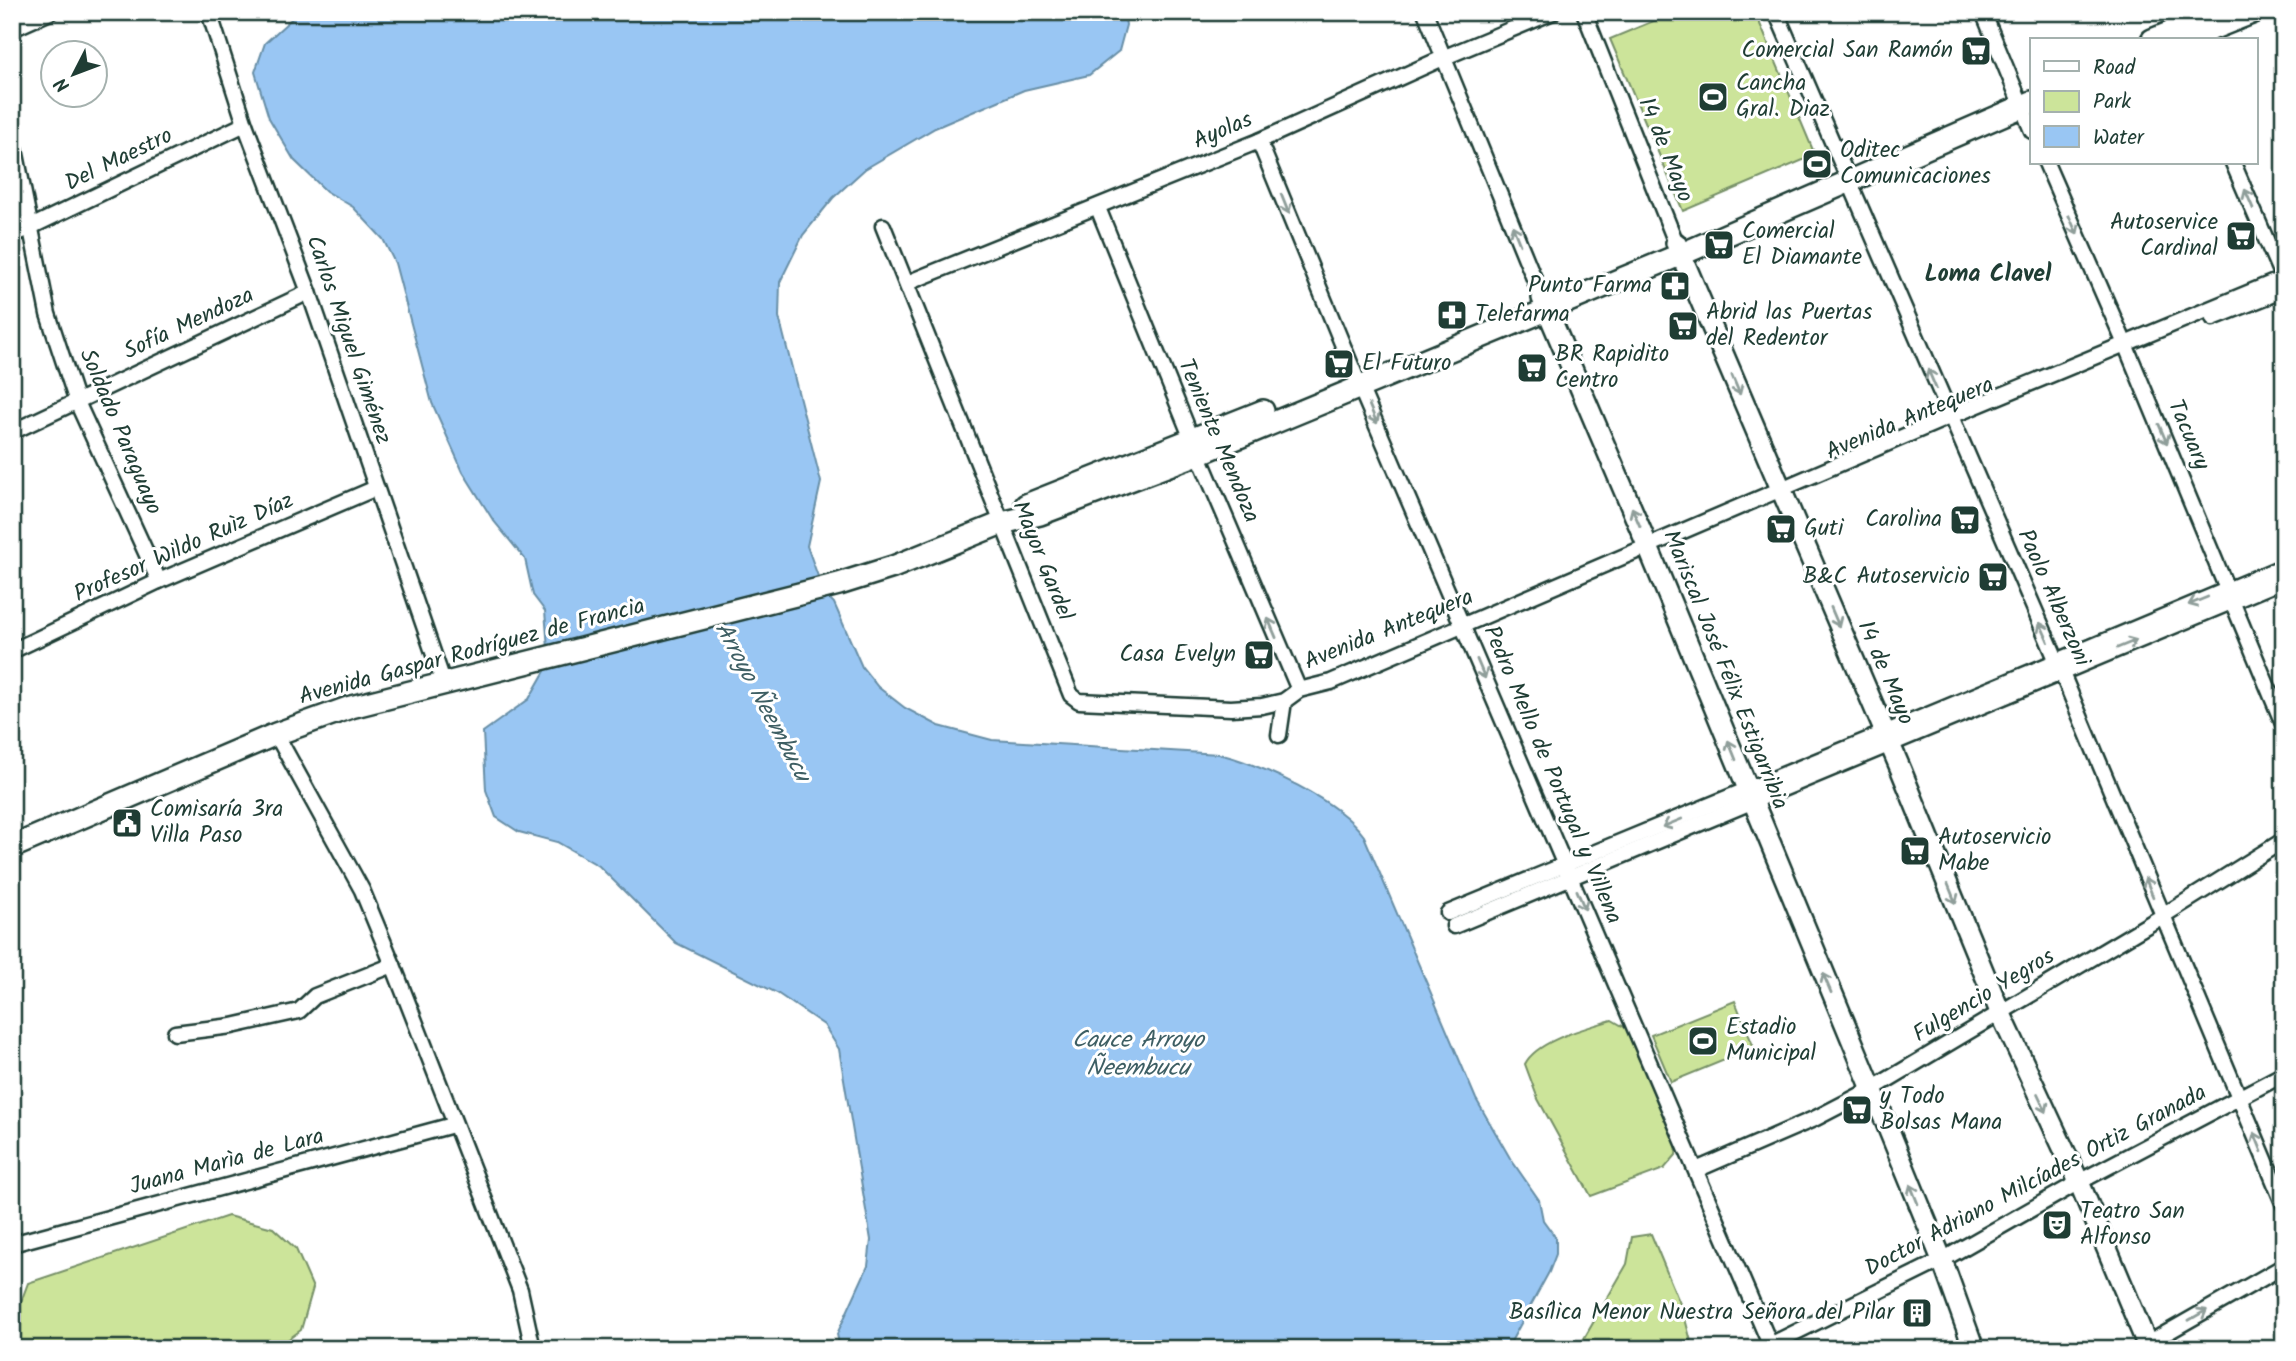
<svg xmlns="http://www.w3.org/2000/svg" width="2296" height="1361" font-family="Kalam,sans-serif">
  <rect width="100%" height="100%" fill="#fff"/>
  <filter id="ink" filterUnits="userSpaceOnUse"><feTurbulence type="fractalNoise" baseFrequency=".0143" numOctaves="2"/><feDisplacementMap in="SourceGraphic" scale="14" xChannelSelector="R" yChannelSelector="G"/><feConvolveMatrix kernelMatrix="1 2 1 2 8 2 1 2 1" color-interpolation-filters="sRGB"/></filter>
  <g filter="url(#ink)">
    <!-- green -->
    <g fill="#cce49a" stroke="#769067" stroke-width="2">
      <path d="M1675,12H1755L1815,155L1683,211L1610,39Z"/>
      <path d="M1735,1001L1754,1048L1671,1082L1651,1035Z"/>
      <path d="M1612,1020L1629,1030L1638,1057L1664,1108L1677,1145L1676,1155L1664,1169L1591,1196L1538,1099L1525,1064C1537,1040 1587,1028 1612,1020Z"/>
      <path d="M228,1216L273,1228L296,1249L313,1288L301,1330L275,1349H20L16,1315L28,1283Z"/>
      <path d="M1651,1234L1683,1311L1693,1349H1578L1627,1264L1632,1237Z"/>
    </g>
    <!-- water -->
    <path fill="#99c6f3" stroke="#688fa7" stroke-width="2" d="M299,12H1124L1126,25L1119,51L1089,75L1024,90L935,128L865,169L833,198L803,235L780,282L779,317L821,482L807,546L824,593L834,603L862,667L878,687L905,708L939,726L992,740L1219,754C1262,765 1338,800 1364,836L1476,1099L1510,1158L1539,1200L1543,1220L1556,1238V1254L1549,1272L1507,1349H840L837,1334L868,1266L871,1240L839,1049L824,1025L777,993L676,943L599,866L557,842L519,832L496,817L486,790L483,732L529,699L545,671L549,661L545,611L533,595L525,559L493,520L463,472L432,403L395,263L383,239L353,207L326,191L294,160L269,118L255,72L265,43Z"/>
    <g fill="none" stroke-linecap="round" stroke-linejoin="round">
      <!-- street casing -->
      <g stroke="#1f3d34" stroke-width="19">
        <g id="street">
          <path d="M209,12L245,124L309,292L444,684"/>
          <path d="M1425,12L1542,298"/>
          <path d="M1584,12L1676,243"/>
          <path d="M1776,12L2056,659L2284,1205"/>
          <path d="M1983,12L2032,131"/>
          <path d="M2169,12L2179,36"/>
          <path d="M12,29L50,12"/>
          <path d="M12,134L48,314L77,402L159,581"/>
          <path d="M1259,141L1355,375L1772,1349"/>
          <path d="M2046,163L2125,344L2284,726"/>
          <path d="M2233,163L2284,281"/>
          <path d="M1098,208L1192,439L1299,690"/>
          <path d="M883,226L1071,695L1079,701L1231,708L1262,706L1284,701L1299,690L1331,682L1949,417L2284,278"/>
          <path d="M12,236L245,124"/>
          <path d="M907,283L1259,141L1445,57L1553,12"/>
          <path d="M2213,318L2284,290"/>
          <path d="M12,432L309,292"/>
          <path d="M12,651L159,581L376,488"/>
          <path d="M276,734L362,890L393,965L520,1290L533,1349"/>
          <path d="M1279,735L1284,701"/>
          <path d="M1448,913C1727,799 2006,683 2284,566"/>
          <path d="M1454,926L2284,580"/>
          <path d="M175,1033L232,1026L299,1011L315,996L393,965"/>
          <path d="M1696,1170L1816,1118L1872,1089L2161,917L2284,840"/>
          <path d="M12,1244L453,1125"/>
          <path d="M1770,1345L1942,1260L2079,1182L2284,1074"/>
          <path d="M2140,1348L2284,1266"/>
        </g>
      </g>
      <!-- secondary casing -->
      <g stroke="#1f3d34" stroke-width="24">
        <g id="secondary">
          <path d="M1676,243L1901,770L2000,1012L2079,1182L2149,1349"/>
          <path d="M1542,298L1648,547L1872,1089L1942,1260L1974,1349"/>
        </g>
      </g>
      <!-- primary casing -->
      <g stroke="#1f3d34" stroke-width="26">
        <g id="primary">
          <path d="M2152,40L2199,21"/>
          <path d="M2184,40L2254,12"/>
          <path d="M1026,505L1263,411"/>
          <path d="M12,847L276,734L351,707L839,584L893,567L1002,523L1040,514L1198,454L1682,254L2032,102"/>
        </g>
      </g>
      <!-- street -->
      <use href="#street" stroke="#fff" stroke-width="14"/>
      <!-- secondary -->
      <use href="#secondary" stroke="#fff" stroke-width="19"/>
      <!-- primary -->
      <use href="#primary" stroke="#fff" stroke-width="21"/>
    </g>
    <!-- one-way arrows -->
    <defs><path id="oneway-shaft" d="M-6 0H5M1.5-3L5.5 0L1.5 3" fill="none" stroke-width="1.6" stroke-linecap="round" stroke-linejoin="round" transform="scale(1.75)"/></defs>
    <g stroke="#8f9e9a">
      <use href="#oneway-shaft" transform="translate(2249 199) rotate(-113)"/>
      <use href="#oneway-shaft" transform="translate(1285 204) rotate(68)"/>
      <use href="#oneway-shaft" transform="translate(2073 225) rotate(66)"/>
      <use href="#oneway-shaft" transform="translate(1516 235) rotate(-112)"/>
      <use href="#oneway-shaft" transform="translate(1932 379) rotate(-113)"/>
      <use href="#oneway-shaft" transform="translate(1736 385) rotate(67)"/>
      <use href="#oneway-shaft" transform="translate(1373 414) rotate(67)"/>
      <use href="#oneway-shaft" transform="translate(2163 434) rotate(67)"/>
      <use href="#oneway-shaft" transform="translate(1636 517) rotate(-113)"/>
      <use href="#oneway-shaft" transform="translate(2198 601) rotate(158)"/>
      <use href="#oneway-shaft" transform="translate(1835 617) rotate(67)"/>
      <use href="#oneway-shaft" transform="translate(1272 628) rotate(-113)"/>
      <use href="#oneway-shaft" transform="translate(2044 632) rotate(-114)"/>
      <use href="#oneway-shaft" transform="translate(2127 644) rotate(-22)"/>
      <use href="#oneway-shaft" transform="translate(1481 669) rotate(67)"/>
      <use href="#oneway-shaft" transform="translate(1732 750) rotate(-112)"/>
      <use href="#oneway-shaft" transform="translate(1672 823) rotate(158)"/>
      <use href="#oneway-shaft" transform="translate(2149 887) rotate(-112)"/>
      <use href="#oneway-shaft" transform="translate(1952 894) rotate(68)"/>
      <use href="#oneway-shaft" transform="translate(1581 900) rotate(67)"/>
      <use href="#oneway-shaft" transform="translate(1827 983) rotate(-113)"/>
      <use href="#oneway-shaft" transform="translate(2042 1103) rotate(65)"/>
      <use href="#oneway-shaft" transform="translate(2258 1142) rotate(-112)"/>
      <use href="#oneway-shaft" transform="translate(1914 1194) rotate(-112)"/>
      <use href="#oneway-shaft" transform="translate(2198 1315) rotate(-30)"/>
    </g>
  </g>
  <!-- icons -->
  <defs>
    <g id="supermarket-square" transform="scale(1.575)"><rect x="-9" y="-9" width="18" height="18" rx="4" fill="#1f3d34" stroke="#fff"/><path d="M-6-5.5h2.5l.6 2H6L4.5 2H-2.5L-4.4-4H-6ZM-1.5 3.2a1.3 1.3 0 1 0 .1 0ZM3 3.2a1.3 1.3 0 1 0 .1 0Z" fill="#fff"/></g>
    <g id="stadium-square" transform="scale(1.575)"><rect x="-9" y="-9" width="18" height="18" rx="4" fill="#1f3d34" stroke="#fff"/><path d="M0-5a6.5 5 0 1 0 0 10a6.5 5 0 1 0 0-10ZM-3.5-1.8h7v3.6h-7Z" fill="#fff"/></g>
    <g id="pharmacy-square" transform="scale(1.575)"><rect x="-9" y="-9" width="18" height="18" rx="4" fill="#1f3d34" stroke="#fff"/><path d="M-2-6h4v4h4v4h-4v4h-4v-4h-4v-4h4Z" fill="#fff"/></g>
    <g id="civic-square" transform="scale(1.575)"><rect x="-9" y="-9" width="18" height="18" rx="4" fill="#1f3d34" stroke="#fff"/><path d="M-.6-6.5H3V-4.5H.6V-3L4-1V1h2V6H-6V1h2V-1L-.6-3ZM-1.2 2.5V6h2.4V2.5Z" fill="#fff"/></g>
    <g id="theatre-square" transform="scale(1.575)"><rect x="-9" y="-9" width="18" height="18" rx="4" fill="#1f3d34" stroke="#fff"/><path d="M-5-5.5Q0-4 5-5.5V0Q5 5 0 6Q-5 5-5 0ZM-3.3-2.5H-1v1.5H-3.3ZM1-2.5H3.3v1.5H1ZM-2.8 1Q0 5.5 2.8 1Z" fill="#fff"/></g>
    <g id="building-square" transform="scale(1.575)"><rect x="-9" y="-9" width="18" height="18" rx="4" fill="#1f3d34" stroke="#fff"/><path d="M-4-6H4V6H1V3H-1V6H-4ZM-2.5-4.3h1.7v1.8h-1.7ZM.8-4.3h1.7v1.8H.8ZM-2.5-1h1.7V.8h-1.7ZM.8-1h1.7V.8H.8Z" fill="#fff"/></g>
  </defs>
  <g fill-rule="evenodd">
    <use href="#supermarket-square" x="1976" y="51"/>
    <use href="#stadium-square" x="1713" y="97"/>
    <use href="#stadium-square" x="1817" y="164"/>
    <use href="#supermarket-square" x="2241" y="236"/>
    <use href="#supermarket-square" x="1719" y="245"/>
    <use href="#pharmacy-square" x="1675" y="286"/>
    <use href="#pharmacy-square" x="1452" y="315"/>
    <use href="#supermarket-square" x="1683" y="326"/>
    <use href="#supermarket-square" x="1339" y="364"/>
    <use href="#supermarket-square" x="1532" y="368"/>
    <use href="#supermarket-square" x="1965" y="520"/>
    <use href="#supermarket-square" x="1781" y="529"/>
    <use href="#supermarket-square" x="1993" y="577"/>
    <use href="#supermarket-square" x="1259" y="655"/>
    <use href="#civic-square" x="127" y="823"/>
    <use href="#supermarket-square" x="1915" y="851"/>
    <use href="#stadium-square" x="1703" y="1041"/>
    <use href="#supermarket-square" x="1857" y="1110"/>
    <use href="#theatre-square" x="2057" y="1225"/>
    <use href="#building-square" x="1917" y="1313"/>
  </g>
  <g text-anchor="middle" dominant-baseline="central" stroke-width="6" stroke-linejoin="round" paint-order="stroke">
    <!-- poi labels -->
    <g font-size="23" fill="#1f3d34" stroke="#fff" text-anchor="start">
      <text x="1953" y="51" text-anchor="end">Comercial San Ramón</text>
      <text x="1736" y="84">Cancha<tspan x="1736" dy="26">Gral. Diaz</tspan></text>
      <text x="1840" y="151">Oditec<tspan x="1840" dy="26">Comunicaciones</tspan></text>
      <text x="2218" y="223" text-anchor="end">Autoservice<tspan x="2218" dy="26">Cardinal</tspan></text>
      <text x="1742" y="232">Comercial<tspan x="1742" dy="26">El Diamante</tspan></text>
      <text x="1652" y="286" text-anchor="end">Punto Farma</text>
      <text x="1706" y="313">Abrid las Puertas<tspan x="1706" dy="26">del Redentor</tspan></text>
      <text x="1475" y="315">Telefarma</text>
      <text x="1555" y="355">BR Rapidito<tspan x="1555" dy="26">Centro</tspan></text>
      <text x="1362" y="364">El Futuro</text>
      <text x="1942" y="520" text-anchor="end">Carolina</text>
      <text x="1804" y="529">Guti</text>
      <text x="1970" y="577" text-anchor="end">B&amp;C Autoservicio</text>
      <text x="1236" y="655" text-anchor="end">Casa Evelyn</text>
      <text x="150" y="810">Comisaría 3ra<tspan x="150" dy="26">Villa Paso</tspan></text>
      <text x="1938" y="838">Autoservicio<tspan x="1938" dy="26">Mabe</tspan></text>
      <text x="1726" y="1028">Estadio<tspan x="1726" dy="26">Municipal</tspan></text>
      <text x="1880" y="1097">y Todo<tspan x="1880" dy="26">Bolsas Mana</tspan></text>
      <text x="2080" y="1212">Teatro San<tspan x="2080" dy="26">Alfonso</tspan></text>
      <text x="1894" y="1313" text-anchor="end">Basílica Menor Nuestra Señora del Pilar</text>
    </g>
    <!-- street labels -->
    <g font-size="23" fill="#1f3d34" stroke="#fff">
      <text transform="translate(1223 131) rotate(-23)">Ayolas</text>
      <text transform="translate(1665 150) rotate(68)">14 de Mayo</text>
      <text transform="translate(119 160) rotate(-26)">Del Maestro</text>
      <text transform="translate(189 324) rotate(-25)">Sofía Mendoza</text>
      <text transform="translate(348 340) rotate(71)">Carlos Miguel Giménez</text>
      <text transform="translate(1910 419) rotate(-23)">Avenida Antequera</text>
      <text transform="translate(120 432) rotate(67)">Soldado Paraguayo</text>
      <text transform="translate(2188 435) rotate(67)">Tacuary</text>
      <text transform="translate(1218 441) rotate(67)">Teniente Mendoza</text>
      <text transform="translate(184 548) rotate(-24)">Profesor Wildo Ruìz Díaz</text>
      <text transform="translate(1042 561) rotate(68)">Mayor Gardel</text>
      <text transform="translate(2053 598) rotate(66)">Paolo Alberzoni</text>
      <text transform="translate(1389 630) rotate(-22)">Avenida Antequera</text>
      <text transform="translate(472 652) rotate(-15)">Avenida Gaspar Rodríguez de Francia</text>
      <text transform="translate(1725 670) rotate(68)">Mariscal José Félix Estigarribia</text>
      <text transform="translate(1885 673) rotate(67)">14 de Mayo</text>
      <text transform="translate(1552 775) rotate(67)">Pedro Mello de Portugal y Villena</text>
      <text transform="translate(1984 996) rotate(-31)">Fulgencio Yegros</text>
      <text transform="translate(227 1162) rotate(-15)">Juana Marìa de Lara</text>
      <text transform="translate(2036 1181) rotate(-28)">Doctor Adriano Milcíades Ortiz Granada</text>
    </g>
    <!-- neighbourhood labels -->
    <g font-size="24" font-weight="bold" fill="#1f3d34" stroke="#fff">
      <text x="1988" y="274">Loma Clavel</text>
    </g>
    <!-- water labels -->
    <g font-size="24" font-style="italic" fill="#3e5f64" stroke="#fff">
      <text transform="translate(762 702) rotate(62)">Arroyo Ñeembucu</text>
      <text x="1138" y="1040">Cauce Arroyo<tspan x="1138" dy="28">Ñeembucu</tspan></text>
    </g>
  </g>
  <!-- margin -->
  <rect width="2296" height="1361" fill="none" stroke="#fff" stroke-width="42"/>
  <rect x="21" y="21" width="2254" height="1319" fill="none" stroke="#1f3d34" stroke-width="2.5" filter="url(#ink)"/>
  <!-- legend -->
  <rect x="2030" y="38" width="228" height="126" fill="#ffffff" stroke="#a5b1ae" stroke-width="2"/>
  <rect x="2044" y="61" width="35" height="10" fill="#ffffff" stroke="#a5b1ae" stroke-width="2"/>
  <text x="2093" y="74" font-size="21" fill="#1f3d34">Road</text>
  <rect x="2044" y="91" width="35" height="21" fill="#cce49a" stroke="#a5b1ae" stroke-width="2"/>
  <text x="2093" y="108" font-size="21" fill="#1f3d34">Park</text>
  <rect x="2044" y="126" width="35" height="21" fill="#99c6f3" stroke="#a5b1ae" stroke-width="2"/>
  <text x="2093" y="144" font-size="21" fill="#1f3d34">Water</text>
  <!-- north arrow -->
  <g transform="translate(74 74) rotate(228)"><circle r="33" fill="#ffffff" stroke="#a5b1ae" stroke-width="2"/>
  <path d="M0-5L12 26L0 18L-12 26Z" fill="#1f3d34"/>
  <text y="-10" font-size="19" font-weight="bold" text-anchor="middle" fill="#1f3d34">N</text>
  </g>
</svg>
